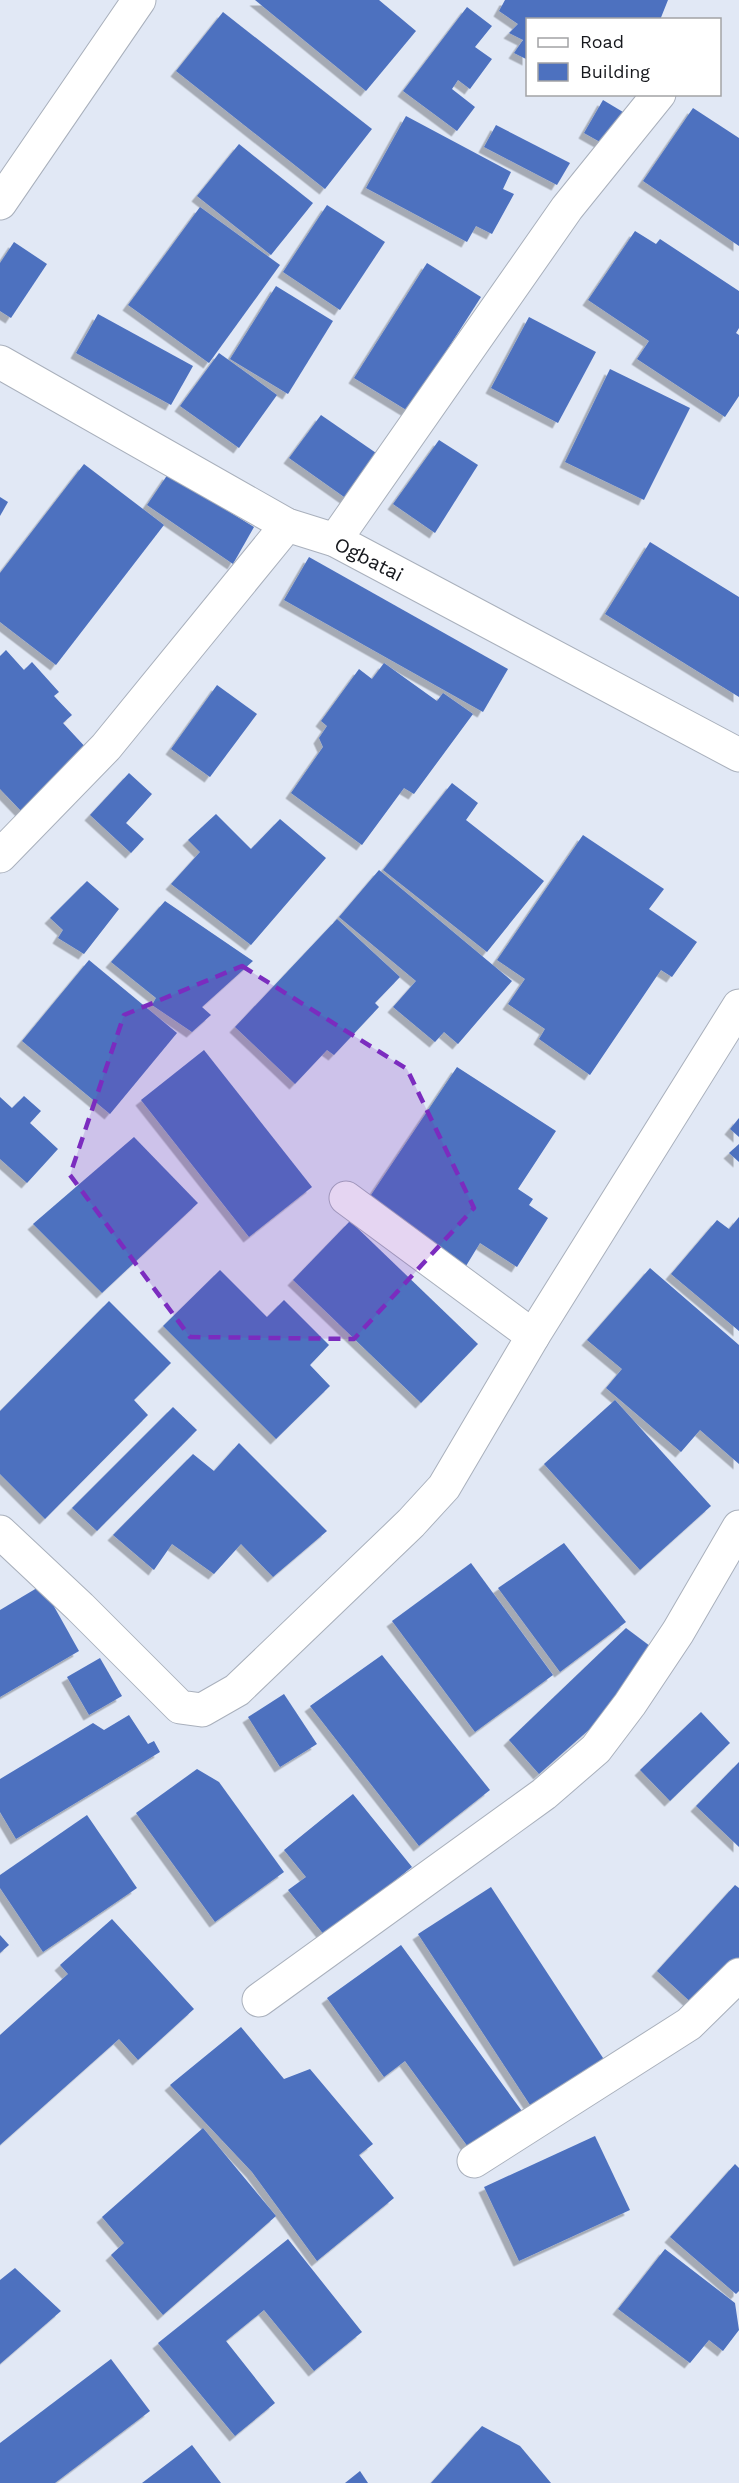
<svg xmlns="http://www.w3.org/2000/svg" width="739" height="2483" font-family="'Work Sans',sans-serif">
  <defs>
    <filter id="shadow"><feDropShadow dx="-5.5" dy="5.5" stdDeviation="0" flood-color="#0004"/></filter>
  </defs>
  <rect width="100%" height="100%" fill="#e1e8f5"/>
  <!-- building -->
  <g fill="#4d71bf" filter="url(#shadow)">
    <path d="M255,0H379L416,31L366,91Z"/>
    <path d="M505,0H668L660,20H528V60L514,53L523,40L509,33L518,24L499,11Z"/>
    <path d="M467,7L492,26L475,47L492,59L470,89L458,80L452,89L475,107L457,131L403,91Z"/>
    <path d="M223,12L372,129L325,189L176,71Z"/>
    <path d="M603,100L628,115L609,147L584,133Z"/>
    <path d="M693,108L739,138V246L643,181Z"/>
    <path d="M406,116L511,172L503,189L514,194L492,234L476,226L467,242L366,188Z"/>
    <path d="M496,125L570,163L557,185L484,147Z"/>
    <path d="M239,144L313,203L271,255L197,196Z"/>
    <path d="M327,205L385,242L340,310L283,272Z"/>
    <path d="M200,207L280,265L209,363L128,305Z"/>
    <path d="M635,231L656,244L660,239L739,291V328L736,333L739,335V396L725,417L637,359L649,341L588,300Z"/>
    <path d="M14,242L47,264L11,318L0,311V263Z"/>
    <path d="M427,263L481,297L408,411L354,378Z"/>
    <path d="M276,286L333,321L288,394L230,359Z"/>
    <path d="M98,314L193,366L171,405L76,353Z"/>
    <path d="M529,317L596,352L558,423L491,388Z"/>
    <path d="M219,353L277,395L239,448L180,406Z"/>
    <path d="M610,369L690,408L644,500L565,462Z"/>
    <path d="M321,415L379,455L347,499L289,458Z"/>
    <path d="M439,440L478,465L435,533L393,504Z"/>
    <path d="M84,464L164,525L56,665L0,622V573Z"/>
    <path d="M168,474L254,527L233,564L147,505Z"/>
    <path d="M0,497L8,502L0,516Z"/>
    <path d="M650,542L739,597V697L605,614Z"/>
    <path d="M309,557L508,669L483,712L284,600Z"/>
    <path d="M6,650L24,670L32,662L59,692L54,696L72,715L63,723L89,751L23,813L0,789V656Z"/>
    <path d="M384,663L437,701L443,693L473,714L414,794L404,788L362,845L291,793L323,747L319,738L327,726L321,721L359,669L372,679Z"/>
    <path d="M217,685L257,714L210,777L171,749Z"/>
    <path d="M129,773L152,794L126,823L144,839L131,853L90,815Z"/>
    <path d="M452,783L478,803L466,820L544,881L487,952L383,870Z"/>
    <path d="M216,814L251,849L280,819L326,858L251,945L171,884L200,852L188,840Z"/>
    <path d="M583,835L664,889L649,909L697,942L672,977L661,970L590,1075L539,1039L545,1029L508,1004L525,979L497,960Z"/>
    <path d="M379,870L512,981L458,1044L444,1032L435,1042L393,1007L416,981L339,917Z"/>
    <path d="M87,881L119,909L84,954L58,938L63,930L50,918Z"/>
    <path d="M165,901L253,961L202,1007L211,1015L192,1032L152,1005L156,998L111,962Z"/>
    <path d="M337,919L400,977L375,1003L379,1007L334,1055L327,1050L295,1084L235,1027Z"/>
    <path d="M89,960L177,1033L110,1114L22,1041Z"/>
    <path d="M204,1050L312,1187L249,1237L141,1100Z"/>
    <path d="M457,1067L556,1131L518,1189L533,1199L529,1205L548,1218L517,1267L480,1243L466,1266L367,1201Z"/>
    <path d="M24,1096L41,1111L30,1123L58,1149L27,1183L0,1159V1097L12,1108Z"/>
    <path d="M739,1118V1137L730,1129Z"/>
    <path d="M134,1137L198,1203L102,1293L33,1224Z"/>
    <path d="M739,1144V1162L729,1153Z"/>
    <path d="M739,1217V1331L671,1274L717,1220L729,1229Z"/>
    <path d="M350,1221L478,1344L421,1403L293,1280Z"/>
    <path d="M650,1268L739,1345V1464L700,1430L681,1452L606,1388L622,1369L587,1340Z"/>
    <path d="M220,1270L267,1317L284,1300L329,1345L310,1365L330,1386L276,1439L163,1326Z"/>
    <path d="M109,1301L171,1363L134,1400L148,1415L45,1519L0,1474V1411Z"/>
    <path d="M615,1400L711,1506L640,1570L544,1464Z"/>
    <path d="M173,1407L197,1430L97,1531L72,1508Z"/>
    <path d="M239,1443L327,1531L273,1577L241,1544L214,1574L172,1544L154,1570L113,1535L193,1454L214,1471Z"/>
    <path d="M564,1543L626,1622L560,1672L498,1588Z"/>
    <path d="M471,1563L553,1675L475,1732L392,1621Z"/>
    <path d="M42,1585L79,1651L0,1697V1610Z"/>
    <path d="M626,1628L650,1646L609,1712L539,1774L509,1740Z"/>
    <path d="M382,1655L490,1790L419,1846L310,1706Z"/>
    <path d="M100,1658L122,1696L89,1715L67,1677Z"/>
    <path d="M284,1694L317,1744L280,1767L248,1717Z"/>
    <path d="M701,1712L730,1743L670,1801L640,1770Z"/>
    <path d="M129,1715L148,1744L154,1741L160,1752L16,1839L0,1812V1779L93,1723L104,1730Z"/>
    <path d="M739,1762V1847L696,1806Z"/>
    <path d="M197,1769L219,1782L284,1872L215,1922L136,1813Z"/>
    <path d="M353,1794L412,1867L325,1936L288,1890L306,1877L284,1850Z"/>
    <path d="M87,1815L137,1888L43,1952L0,1888V1875Z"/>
    <path d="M735,1885L739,1888V1960L696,2007L657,1971Z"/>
    <path d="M491,1887L605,2061L532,2108L418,1934Z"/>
    <path d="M112,1919L194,2009L138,2060L119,2039L0,2145V2035L68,1974L60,1965Z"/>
    <path d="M0,1935L9,1945L0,1953Z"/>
    <path d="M401,1945L527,2118L474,2155L405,2061L384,2077L327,1998Z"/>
    <path d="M241,2027L284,2079L310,2069L373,2144L359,2155L394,2198L317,2261L252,2172L170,2085Z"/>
    <path d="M203,2128L276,2216L163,2315L111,2255L124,2243L102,2217Z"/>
    <path d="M595,2136L630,2210L519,2261L484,2187Z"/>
    <path d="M735,2164L739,2168V2291L736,2294L670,2237Z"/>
    <path d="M288,2239L362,2332L314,2371L264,2310L226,2341L275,2403L235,2436L158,2343Z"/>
    <path d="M665,2249L735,2303L739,2330L723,2351L709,2340L690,2363L618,2309Z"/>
    <path d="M15,2268L61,2311L0,2364V2280Z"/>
    <path d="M111,2359L150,2411L55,2483H0V2443Z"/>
    <path d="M482,2426L520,2446L551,2483H431Z"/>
    <path d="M192,2445L221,2483H142Z"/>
    <path d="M360,2471L368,2483H345Z"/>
  </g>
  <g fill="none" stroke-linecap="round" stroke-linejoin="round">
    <!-- minor casing -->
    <g stroke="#a9b0bc" stroke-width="35">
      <g id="minor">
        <path d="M0,203L139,0"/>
        <path d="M0,362L287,525L335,540L739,755"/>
        <path d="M335,540L567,208L659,94"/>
        <path d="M0,856L106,747L287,525"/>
        <path d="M346,1198L533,1336"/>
        <path d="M0,1532L80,1607L180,1707L202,1710L237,1690L411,1523L444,1487L533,1336L739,1006"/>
        <path d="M259,2000L544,1794L596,1749L630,1704L678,1632L739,1527"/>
        <path d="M474,2161L689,2024L739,1975"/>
      </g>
    </g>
    <!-- minor -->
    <use href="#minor" stroke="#fff" stroke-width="33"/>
  </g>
  <!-- marked area -->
  <path fill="#7b2cbf" fill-opacity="0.2" stroke="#7b2cbf" stroke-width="4.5" stroke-dasharray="12 8" stroke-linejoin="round" d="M242,966L407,1069L474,1208L354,1339L190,1337L70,1175L124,1015Z"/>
  <g text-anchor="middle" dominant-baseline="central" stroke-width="4.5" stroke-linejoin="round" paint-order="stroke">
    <!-- street labels -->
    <g font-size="20" fill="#16181d" stroke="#fff">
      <text transform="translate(369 559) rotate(27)">Ogbatai</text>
    </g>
  </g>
  <!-- legend -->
  <rect x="526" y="18" width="195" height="78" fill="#ffffff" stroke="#a2a3a5" stroke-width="1.5"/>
  <rect x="538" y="38" width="30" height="9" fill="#ffffff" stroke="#a2a3a5" stroke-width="1.5"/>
  <text x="580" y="48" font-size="18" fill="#16181d">Road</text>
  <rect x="538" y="63" width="30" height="18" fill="#4d71bf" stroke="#a2a3a5" stroke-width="1.5"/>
  <text x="580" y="78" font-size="18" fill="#16181d">Building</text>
</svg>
